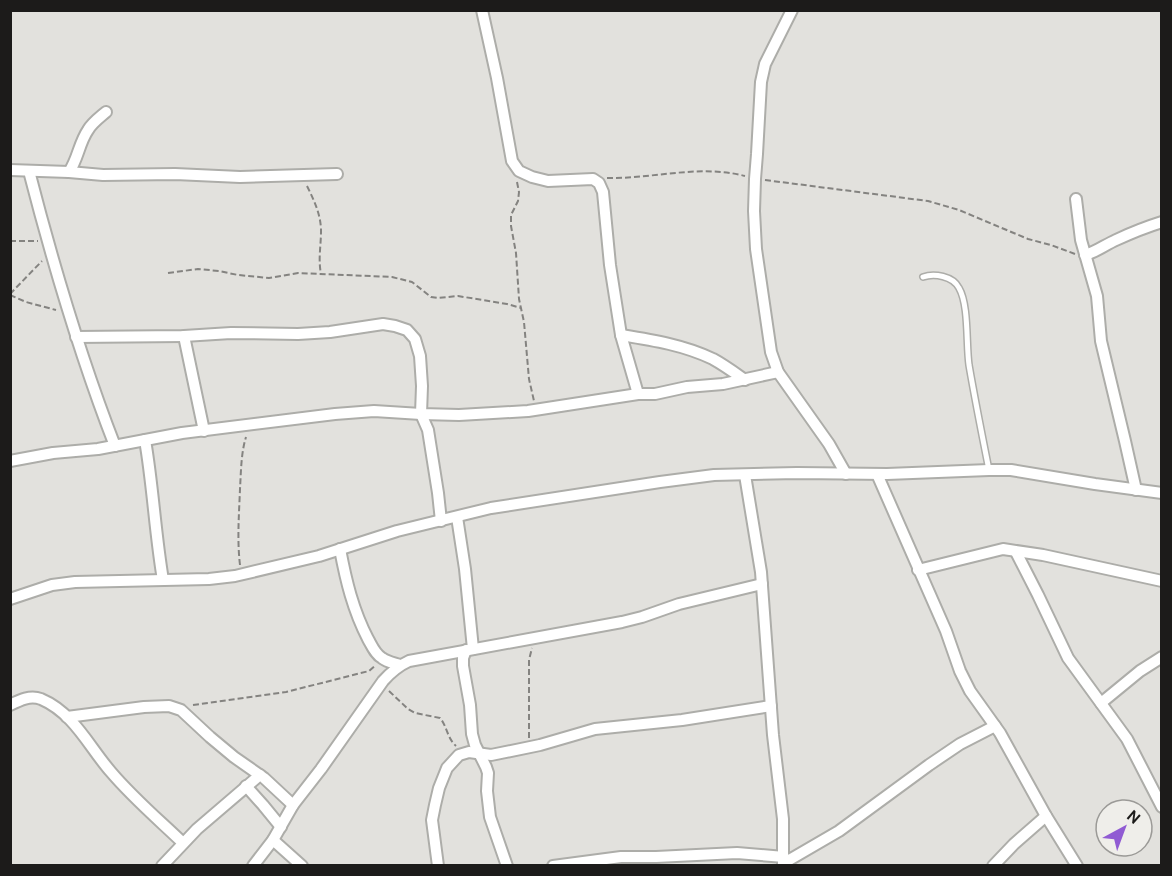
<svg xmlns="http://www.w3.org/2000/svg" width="1172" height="876" font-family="Cabin,sans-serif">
  <rect width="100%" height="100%" fill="#e2e1dd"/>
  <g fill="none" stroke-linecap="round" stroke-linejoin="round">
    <!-- lane casing -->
    <g stroke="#adada9" stroke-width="8">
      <path id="lane" d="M923,277C934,273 953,276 959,288C969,305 966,344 969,365C975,400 982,435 989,470"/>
    </g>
    <!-- street casing -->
    <g stroke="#adada9" stroke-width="14">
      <g id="street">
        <path d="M482,10L497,78L512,161L519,171L532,177L548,181L593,179L599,183L603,192L610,265L621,335L638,394"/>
        <path d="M792,10L765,64L761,82L757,154L755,179L754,211L756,249L771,352L778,372L829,444L846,474"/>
        <path d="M10,170L69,172L103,175L175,174L240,177L337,174"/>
        <path d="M29,171C53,264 80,356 115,446"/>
        <path d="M69,172C78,159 79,143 88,130C92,123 99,118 106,112"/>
        <path d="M1076,199L1081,240L1097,296L1101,341L1125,441L1136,490"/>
        <path d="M1085,255C1096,252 1105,245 1116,240C1131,233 1146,227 1162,222"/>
        <path d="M621,335C652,340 684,345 713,359C724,365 735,373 745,380"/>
        <path d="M184,336L204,431"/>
        <path d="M76,337L184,336L231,333L298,334L330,332L383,324L395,326L407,330L415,339L420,356L422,386L421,414L428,430L438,493L441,521"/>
        <path d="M145,440C153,486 155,533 163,580"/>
        <path d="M10,461L53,453L98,449L182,433L335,414L374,411L421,414L459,415L528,411L638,394H655L687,387L723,384L778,372"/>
        <path d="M877,474L946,631L960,671L970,691L1000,733L1046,816L1077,866"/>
        <path d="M745,475L761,572L773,735L783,819V866"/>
        <path d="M457,517L465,569L473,649"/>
        <path d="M340,549C346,581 353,610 368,639C372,646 375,654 382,658C387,662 394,663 400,665"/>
        <path d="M1016,552L1038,595L1068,658L1127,739L1162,807"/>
        <path d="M918,570L1003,549L1043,555L1162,581"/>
        <path d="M10,599L52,585L75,582L209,579L235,576L319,556L397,531L491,508L660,482L714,475L797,473L887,474L989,470H1011L1095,484L1162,493"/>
        <path d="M466,650L463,658V666L470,705L472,734L475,745L486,767L488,773L487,791L490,817L507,866"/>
        <path d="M1101,703L1140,671L1162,657"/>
        <path d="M10,705C20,700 30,695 41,699C74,713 89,747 111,772C133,798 159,820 183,843"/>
        <path d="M67,717L144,707L169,706L181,710L210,737L234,757L264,778L293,805"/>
        <path d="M246,786L263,805L281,827"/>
        <path d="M273,840L302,866"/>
        <path d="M784,863L839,831L929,765L960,744L995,726"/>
        <path d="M162,866L197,829L260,775"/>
        <path d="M253,866L273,840L293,805L321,769L383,681C391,672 398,666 409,661L622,622L642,617L679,604L762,584"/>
        <path d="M438,866L432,820L435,805L439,788L447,768L459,755L469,752L491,755L540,745L595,729L682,720L771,706"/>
        <path d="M553,866L621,857H656L737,853L784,857"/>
        <path d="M993,866L1014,844L1046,816"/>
      </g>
    </g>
    <!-- path -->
    <g stroke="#848380" stroke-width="2" stroke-dasharray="6 3" stroke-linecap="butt">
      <path d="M607,178C653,179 699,164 745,176"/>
      <path d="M765,180L928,201L959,210L1028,239L1051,245L1075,254"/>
      <path d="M517,182L519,192L518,201L511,215V226L516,253L519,299L524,322L529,379L534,401"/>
      <path d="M307,186C314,200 321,215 321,231C321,246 318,259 321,274"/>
      <path d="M10,241H38"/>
      <path d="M168,273L198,269L219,271L238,275L269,278L298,273L392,277L412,282L431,297L438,298L458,296L507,304L521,308"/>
      <path d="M10,294L42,261"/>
      <path d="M10,295L26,302L56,310"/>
      <path d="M240,565C237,540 239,515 240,489C241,472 241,453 246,437"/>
      <path d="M389,691L408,709L415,713L440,718C447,726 447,738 456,746"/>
      <path d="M193,705L286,692L369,671L376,665"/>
      <path d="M529,738V660L532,648"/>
    </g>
    <!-- lane -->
    <use href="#lane" stroke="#fff" stroke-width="5"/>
    <!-- street -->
    <use href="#street" stroke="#fff" stroke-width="10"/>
  </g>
  <!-- border -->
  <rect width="1172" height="876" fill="none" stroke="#1c1b1a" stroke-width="24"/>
  <!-- north arrow -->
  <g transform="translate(1124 828) rotate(41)"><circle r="28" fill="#efeeea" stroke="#9b9a97" stroke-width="1.5"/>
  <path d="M0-4.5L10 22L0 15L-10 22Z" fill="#905bd3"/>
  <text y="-9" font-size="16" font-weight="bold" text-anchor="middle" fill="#1c1b1a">N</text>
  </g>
</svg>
